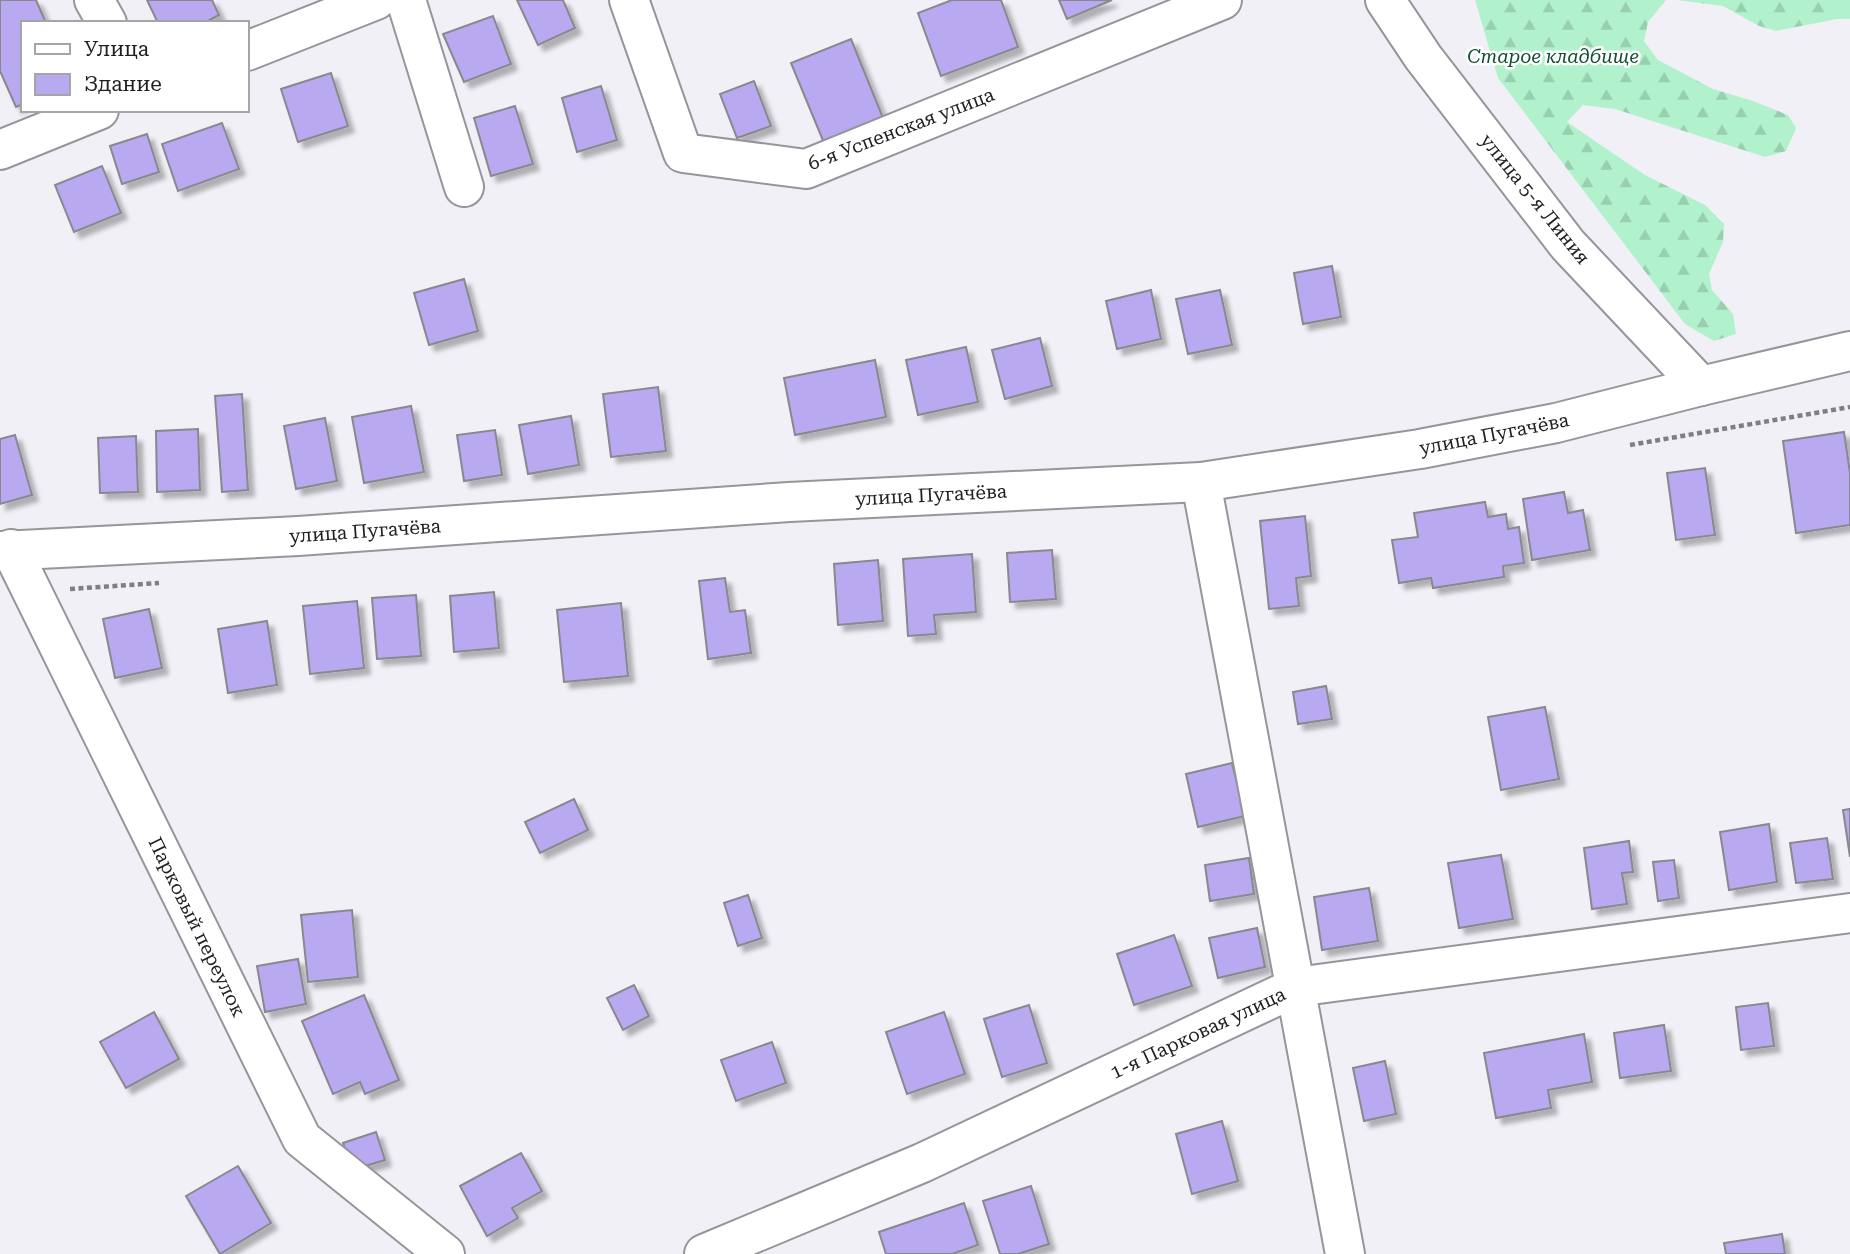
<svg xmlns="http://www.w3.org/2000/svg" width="1850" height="1254" font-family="'Roboto Serif',serif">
  <defs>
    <pattern id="forest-firs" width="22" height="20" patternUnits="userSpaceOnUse" patternTransform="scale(1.75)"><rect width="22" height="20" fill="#b1f2cc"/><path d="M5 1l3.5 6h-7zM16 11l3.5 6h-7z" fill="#98cfaf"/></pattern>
    <filter id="shadow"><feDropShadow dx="6" dy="6" stdDeviation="2" flood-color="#0004"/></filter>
  </defs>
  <rect width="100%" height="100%" fill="#f0f0f6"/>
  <!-- forest -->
  <g fill="url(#forest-firs)">
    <path d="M1475,0H1666L1648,22L1644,41L1658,60L1713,89L1753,101L1788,115L1796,128L1786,151L1765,157L1615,109L1583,105L1567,122L1645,175L1705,205L1724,224L1723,242L1709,274L1712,290L1733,314L1736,334L1714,341L1685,324L1498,78Z"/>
    <path d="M1677,0H1850V19H1837L1776,31L1759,26L1723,6Z"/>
  </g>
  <!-- building -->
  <g fill="#b8a9f1" stroke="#89888e" stroke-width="2" filter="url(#shadow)">
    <path d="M0,0H36L46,23H23V104L16,107L0,71Z"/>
    <path d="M147,0H212L219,15L204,23H179L178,21L158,23Z"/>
    <path d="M517,0H563L575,28L538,45Z"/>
    <path d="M952,0H1001L1018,47L941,76L918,13Z"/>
    <path d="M1059,0H1112L1067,19Z"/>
    <path d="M493,16L511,64L464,82L443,34Z"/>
    <path d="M851,39L883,118L824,143L791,63Z"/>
    <path d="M331,73L348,126L298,142L281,89Z"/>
    <path d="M754,81L771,126L737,138L720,94Z"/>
    <path d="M601,86L617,140L577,152L562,98Z"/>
    <path d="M515,106L533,164L491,176L474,118Z"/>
    <path d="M222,123L239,169L178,191L162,144Z"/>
    <path d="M147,134L159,172L122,184L110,146Z"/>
    <path d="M102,166L121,213L74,232L55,185Z"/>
    <path d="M1332,266L1341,317L1303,324L1294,273Z"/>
    <path d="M464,279L478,331L429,345L414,293Z"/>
    <path d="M1151,290L1161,339L1117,349L1106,301Z"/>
    <path d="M1220,290L1232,345L1188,354L1176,299Z"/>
    <path d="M1040,338L1052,386L1005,399L992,350Z"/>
    <path d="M966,347L978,402L918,415L906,360Z"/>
    <path d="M875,360L886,417L795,435L784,378Z"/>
    <path d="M658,387L666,451L611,457L603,394Z"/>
    <path d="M242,394L248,490L222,492L215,396Z"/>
    <path d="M411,406L424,472L364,483L352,417Z"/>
    <path d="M571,416L579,465L528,474L519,425Z"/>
    <path d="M325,418L337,481L296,489L284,426Z"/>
    <path d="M198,429L200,490L157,492L156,431Z"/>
    <path d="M495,430L502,475L464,481L457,435Z"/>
    <path d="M1844,432L1850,473V525L1796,533L1783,441Z"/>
    <path d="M15,435L32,495L0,504V439Z"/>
    <path d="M136,436L138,492L100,493L98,438Z"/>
    <path d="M1705,468L1715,535L1676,540L1667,473Z"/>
    <path d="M1564,492L1568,513L1583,510L1590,550L1532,560L1523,499Z"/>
    <path d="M1485,502L1488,517L1506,514L1508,529L1519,527L1524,563L1503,566L1504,577L1433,588L1431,578L1399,583L1392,540L1418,537L1414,513Z"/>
    <path d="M1305,516L1311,576L1296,578L1299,606L1269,609L1260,521Z"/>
    <path d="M1052,550L1056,599L1010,602L1007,553Z"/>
    <path d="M972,554L976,612L934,615L936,634L908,636L903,559Z"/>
    <path d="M878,560L883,621L838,625L834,564Z"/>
    <path d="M725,578L730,612L745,610L751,653L708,659L699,581Z"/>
    <path d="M494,592L499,648L454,652L450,596Z"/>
    <path d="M416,595L421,656L377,659L372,598Z"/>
    <path d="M357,601L364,668L310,674L303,606Z"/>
    <path d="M621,603L628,676L564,682L557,610Z"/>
    <path d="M149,609L162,668L115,678L103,619Z"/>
    <path d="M267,621L277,685L228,693L218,629Z"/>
    <path d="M1326,686L1332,719L1298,724L1293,692Z"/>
    <path d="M1545,707L1559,779L1501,790L1488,717Z"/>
    <path d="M1232,763L1245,816L1198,827L1186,774Z"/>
    <path d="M574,799L588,830L540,853L525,822Z"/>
    <path d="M1850,809V857L1843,810Z"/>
    <path d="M1769,824L1777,882L1729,890L1720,832Z"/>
    <path d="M1827,838L1833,879L1796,883L1790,843Z"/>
    <path d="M1629,841L1633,872L1622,873L1627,904L1592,909L1584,848Z"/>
    <path d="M1501,855L1513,919L1459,928L1448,863Z"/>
    <path d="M1249,858L1254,894L1210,901L1205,865Z"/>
    <path d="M1674,860L1679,898L1658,901L1653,862Z"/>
    <path d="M1369,888L1378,941L1322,950L1314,897Z"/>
    <path d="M748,895L762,938L738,946L724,903Z"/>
    <path d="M352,910L358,977L308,982L301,915Z"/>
    <path d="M1257,928L1265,967L1218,978L1209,938Z"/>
    <path d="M1174,935L1192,986L1134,1005L1117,954Z"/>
    <path d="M298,959L306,1004L265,1012L257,966Z"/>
    <path d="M634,985L649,1016L623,1030L607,998Z"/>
    <path d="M364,995L399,1080L365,1094L360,1082L333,1094L302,1021Z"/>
    <path d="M1768,1003L1774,1046L1741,1050L1736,1007Z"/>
    <path d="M1029,1005L1047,1063L1002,1077L984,1019Z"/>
    <path d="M154,1012L179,1059L126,1088L100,1042Z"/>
    <path d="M944,1012L965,1074L907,1094L886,1032Z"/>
    <path d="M1664,1025L1671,1071L1620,1078L1614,1033Z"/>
    <path d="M1584,1034L1592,1082L1548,1090L1551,1108L1496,1118L1484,1053Z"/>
    <path d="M772,1042L786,1083L736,1101L721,1060Z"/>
    <path d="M1385,1061L1396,1114L1364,1121L1353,1068Z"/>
    <path d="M1222,1121L1238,1181L1192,1194L1176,1134Z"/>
    <path d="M376,1132L385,1160L352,1170L343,1143Z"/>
    <path d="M521,1153L542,1191L512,1208L518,1218L487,1236L460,1186Z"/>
    <path d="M238,1166L271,1223L220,1254L186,1196Z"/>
    <path d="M1031,1186L1049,1244L1018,1254H1000L983,1201Z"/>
    <path d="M964,1203L978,1245L952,1254H886L879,1232Z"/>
    <path d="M1782,1234L1785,1254H1726L1724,1243Z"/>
  </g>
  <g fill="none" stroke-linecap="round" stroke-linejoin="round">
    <!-- minor casing -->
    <g stroke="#95959a" stroke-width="42">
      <g id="minor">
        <path d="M94,0L107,23"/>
        <path d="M406,0L464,187"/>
        <path d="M629,0L683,153L806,169L1222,0"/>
        <path d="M1385,0L1423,57L1568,245L1701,386"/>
        <path d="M247,51L376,0"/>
        <path d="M0,150L99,110"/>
        <path d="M1201,482L1345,1254"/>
        <path d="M11,549L302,1139L445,1254"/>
        <path d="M704,1254L922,1163L1296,987L1850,913"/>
      </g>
    </g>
    <!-- tertiary casing -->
    <g stroke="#95959a" stroke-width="42">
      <path id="tertiary" d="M0,551L298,536L789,502L1201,482L1420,449L1556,423L1701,386L1850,351"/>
    </g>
    <!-- path -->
    <g stroke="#7f7f83" stroke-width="4.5" stroke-dasharray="5 3.5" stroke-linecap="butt">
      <path d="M1630,445L1850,407"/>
      <path d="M70,589L159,583"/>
    </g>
    <!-- minor -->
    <use href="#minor" stroke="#fff" stroke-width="38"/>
    <!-- tertiary -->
    <use href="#tertiary" stroke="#fff" stroke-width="38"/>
  </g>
  <g text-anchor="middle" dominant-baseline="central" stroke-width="5" stroke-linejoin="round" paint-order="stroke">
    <!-- park labels -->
    <g font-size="19" font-style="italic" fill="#125033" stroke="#fff">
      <text x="1553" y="56">Старое кладбище</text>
    </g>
    <!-- street labels -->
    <g font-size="19" fill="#1e1f21" stroke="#fff">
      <text transform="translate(901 129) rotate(-21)">6-я Успенская улица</text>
      <text transform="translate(1535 199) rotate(51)">улица 5-я Линия</text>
      <text transform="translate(1494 434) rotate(-11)">улица Пугачёва</text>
      <text transform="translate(931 495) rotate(-3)">улица Пугачёва</text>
      <text transform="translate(365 531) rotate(-4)">улица Пугачёва</text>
      <text transform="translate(197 927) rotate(64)">Парковый переулок</text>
      <text transform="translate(1198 1033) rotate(-25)">1-я Парковая улица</text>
    </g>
  </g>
  <!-- legend -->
  <rect x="21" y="21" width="228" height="91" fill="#ffffff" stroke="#a5a5a6" stroke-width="2"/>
  <rect x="35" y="44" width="35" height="10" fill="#ffffff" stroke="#a5a5a6" stroke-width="2"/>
  <text x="84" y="56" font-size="21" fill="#1e1f21">Улица</text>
  <rect x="35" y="74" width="35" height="21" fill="#b8a9f1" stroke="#a5a5a6" stroke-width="2"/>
  <text x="84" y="91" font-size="21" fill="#1e1f21">Здание</text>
</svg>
